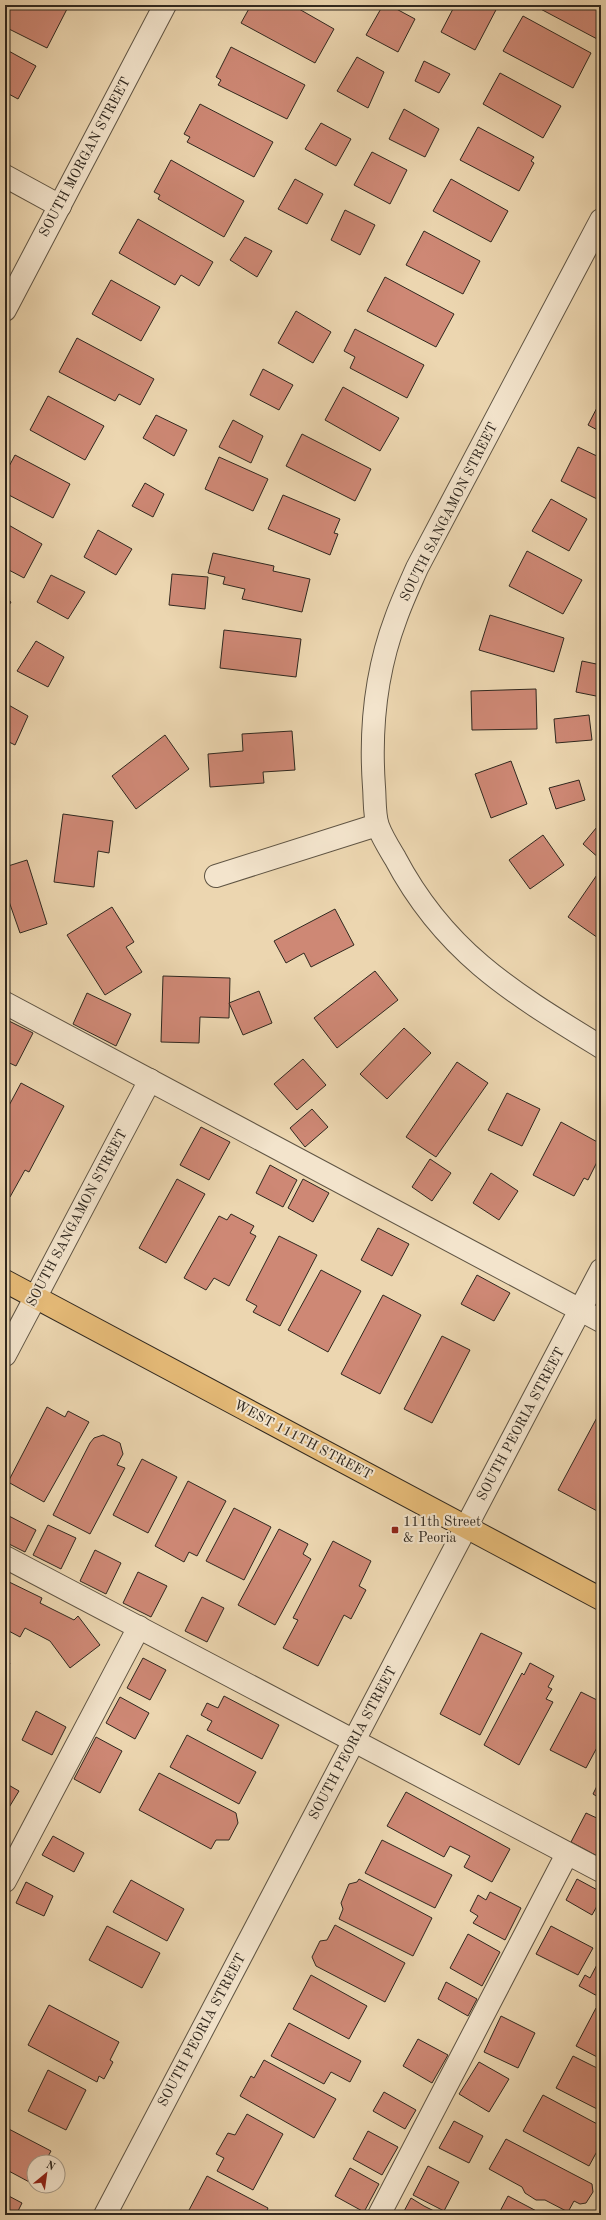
<svg xmlns="http://www.w3.org/2000/svg" width="606" height="2220" font-family="'Old Standard TT',serif">
  <rect width="100%" height="100%" fill="#ecd6b0"/>
  <filter id="stains"><feTurbulence type="fractalNoise" baseFrequency=".005" numOctaves="4"/><feColorMatrix values="0 0 0 0 .2 0 0 0 0 .09 0 0 0 0 .02 0 0 0 .5 -.17"/></filter>
  <radialGradient id="worn" r=".72"><stop offset=".6" stop-color="#630" stop-opacity="0"/><stop offset="1" stop-color="#630" stop-opacity=".3"/></radialGradient>
  <!-- building -->
  <g fill="#ce8875" stroke="#30281f">
    <path d="M5,5H59L67,9L47,48L5,27Z"/>
    <path d="M251,5H292L334,29L315,63L241,23Z"/>
    <path d="M383,5H389L415,19L398,52L366,35Z"/>
    <path d="M455,5L498,6L475,50L441,32Z"/>
    <path d="M533,5H601V36L599,40Z"/>
    <path d="M523,16L591,53L573,88L503,51Z"/>
    <path d="M231,47L305,85L287,119L218,85L221,80L216,77Z"/>
    <path d="M5,49L36,66L18,99L5,92Z"/>
    <path d="M357,57L384,72L368,108L337,91Z"/>
    <path d="M424,61L450,74L439,93L415,81Z"/>
    <path d="M500,73L561,106L543,138L483,104Z"/>
    <path d="M200,104L273,142L254,177L187,142L190,137L184,134Z"/>
    <path d="M404,109L439,129L425,157L389,139Z"/>
    <path d="M321,123L351,139L336,166L305,149Z"/>
    <path d="M478,127L534,157L531,161L534,163L519,191L460,160Z"/>
    <path d="M372,152L407,170L390,204L354,185Z"/>
    <path d="M171,160L244,201L224,237L158,199L160,195L154,192Z"/>
    <path d="M295,179L323,194L307,224L278,209Z"/>
    <path d="M451,179L508,211L491,242L433,211Z"/>
    <path d="M345,210L375,225L360,255L331,240Z"/>
    <path d="M138,219L213,262L199,286L181,275L175,285L119,253Z"/>
    <path d="M424,231L480,261L463,294L406,265Z"/>
    <path d="M245,237L272,251L257,277L230,260Z"/>
    <path d="M385,277L454,314L436,347L367,311Z"/>
    <path d="M111,280L160,307L141,341L92,314Z"/>
    <path d="M296,311L331,332L313,363L278,343Z"/>
    <path d="M355,329L424,365L407,398L350,368L355,357L344,351Z"/>
    <path d="M77,338L154,379L140,405L119,394L115,401L59,372Z"/>
    <path d="M263,369L293,385L279,410L250,395Z"/>
    <path d="M343,387L399,418L380,451L325,420Z"/>
    <path d="M48,396L104,426L85,460L30,430Z"/>
    <path d="M601,400V432L588,425Z"/>
    <path d="M156,415L187,430L174,456L143,438Z"/>
    <path d="M233,420L263,436L251,463L219,447Z"/>
    <path d="M302,434L371,469L355,501L286,466Z"/>
    <path d="M578,447L601,458V501L561,481Z"/>
    <path d="M15,455L70,484L53,518L5,493V474Z"/>
    <path d="M219,457L268,479L253,511L205,489Z"/>
    <path d="M145,483L164,494L153,517L132,506Z"/>
    <path d="M283,495L340,519L334,533L338,534L330,555L268,529Z"/>
    <path d="M551,499L587,519L569,551L532,531Z"/>
    <path d="M5,523L42,544L24,578L5,568Z"/>
    <path d="M98,530L132,549L116,575L84,557Z"/>
    <path d="M527,551L582,580L563,614L509,586Z"/>
    <path d="M213,553L274,566L273,571L310,579L302,612L242,599L245,589L223,584L225,577L208,573Z"/>
    <path d="M172,574L208,577L205,609L169,605Z"/>
    <path d="M51,575L85,592L68,619L37,602Z"/>
    <path d="M5,598L11,602L5,612Z"/>
    <path d="M490,615L564,638L554,672L479,650Z"/>
    <path d="M224,630L301,639L296,677L220,668Z"/>
    <path d="M36,641L64,657L48,687L17,671Z"/>
    <path d="M582,661L601,665V697L576,692Z"/>
    <path d="M536,689L537,729L472,730L471,691Z"/>
    <path d="M5,703L28,716L15,745L5,740Z"/>
    <path d="M589,715L592,740L556,743L554,719Z"/>
    <path d="M292,731L295,770L263,772L264,783L210,787L208,754L243,751L242,734Z"/>
    <path d="M165,735L189,769L136,809L112,776Z"/>
    <path d="M511,761L527,804L491,818L475,774Z"/>
    <path d="M579,780L585,800L556,809L549,788Z"/>
    <path d="M63,814L113,821L109,853L98,851L94,887L54,882Z"/>
    <path d="M601,822V857L600,859L583,844Z"/>
    <path d="M543,835L564,865L530,889L509,860Z"/>
    <path d="M27,860L47,924L20,933L5,890V867Z"/>
    <path d="M601,869V940L568,917Z"/>
    <path d="M112,907L134,942L126,947L142,972L105,995L67,935Z"/>
    <path d="M335,909L354,945L311,967L304,953L286,963L274,941Z"/>
    <path d="M375,971L398,1000L337,1048L314,1018Z"/>
    <path d="M163,976L230,978L229,1018L200,1017L199,1043L161,1042Z"/>
    <path d="M259,991L272,1023L243,1035L229,1003Z"/>
    <path d="M87,993L131,1014L116,1046L73,1024Z"/>
    <path d="M5,1019L33,1033L16,1066L5,1061Z"/>
    <path d="M404,1028L431,1053L387,1099L360,1074Z"/>
    <path d="M303,1059L326,1085L297,1110L274,1084Z"/>
    <path d="M457,1062L488,1083L436,1157L406,1137Z"/>
    <path d="M21,1083L64,1106L29,1172L25,1170L10,1197L5,1195V1113Z"/>
    <path d="M507,1093L540,1109L522,1146L488,1130Z"/>
    <path d="M312,1109L328,1127L305,1147L290,1128Z"/>
    <path d="M561,1122L601,1144V1154L588,1180L584,1178L574,1196L533,1175Z"/>
    <path d="M201,1127L230,1142L209,1180L180,1165Z"/>
    <path d="M430,1159L451,1173L432,1201L412,1187Z"/>
    <path d="M270,1165L297,1180L283,1207L256,1193Z"/>
    <path d="M491,1173L518,1191L499,1220L473,1203Z"/>
    <path d="M177,1179L205,1194L166,1263L139,1248Z"/>
    <path d="M303,1179L329,1193L313,1222L288,1208Z"/>
    <path d="M231,1214L254,1226L250,1233L256,1236L229,1286L214,1278L206,1290L184,1278L219,1216L227,1220Z"/>
    <path d="M378,1228L409,1244L392,1276L361,1260Z"/>
    <path d="M279,1236L317,1255L280,1326L253,1312L257,1306L246,1300Z"/>
    <path d="M321,1270L361,1291L328,1352L288,1330Z"/>
    <path d="M477,1275L510,1293L494,1321L461,1304Z"/>
    <path d="M383,1295L421,1315L380,1394L341,1374Z"/>
    <path d="M442,1336L470,1350L432,1423L404,1409Z"/>
    <path d="M47,1407L65,1417L68,1411L89,1422L44,1502L8,1482Z"/>
    <path d="M601,1410V1507L599,1512L558,1490Z"/>
    <path d="M103,1435L120,1443L123,1454L117,1465L125,1468L90,1534L53,1515L90,1443L94,1438Z"/>
    <path d="M142,1459L177,1477L148,1533L113,1515Z"/>
    <path d="M188,1481L226,1501L197,1556L189,1552L184,1562L155,1546Z"/>
    <path d="M234,1508L271,1527L244,1580L206,1561Z"/>
    <path d="M5,1514L36,1530L25,1552L5,1542Z"/>
    <path d="M48,1525L76,1538L61,1569L33,1555Z"/>
    <path d="M279,1529L308,1544L303,1554L311,1559L275,1625L238,1605Z"/>
    <path d="M333,1541L371,1561L359,1586L366,1590L351,1619L344,1615L318,1666L283,1648L298,1620L293,1618Z"/>
    <path d="M95,1550L121,1563L106,1594L80,1581Z"/>
    <path d="M138,1572L167,1586L151,1617L123,1603Z"/>
    <path d="M5,1580L42,1598L40,1603L74,1620L78,1616L100,1645L70,1668L50,1641L25,1628L20,1637L5,1629Z"/>
    <path d="M202,1597L224,1608L207,1642L185,1631Z"/>
    <path d="M481,1633L522,1653L480,1735L440,1714Z"/>
    <path d="M143,1658L166,1670L150,1700L127,1688Z"/>
    <path d="M5,1660L10,1663L5,1671Z"/>
    <path d="M530,1663L554,1676L548,1687L552,1689L546,1699L553,1702L519,1765L484,1745L522,1673L524,1675Z"/>
    <path d="M581,1692L601,1702V1740L586,1768L550,1750Z"/>
    <path d="M224,1696L279,1725L262,1759L207,1730L212,1721L201,1715L207,1703L218,1708Z"/>
    <path d="M120,1697L149,1713L135,1739L106,1723Z"/>
    <path d="M36,1711L66,1727L52,1755L22,1740Z"/>
    <path d="M187,1735L256,1772L239,1804L170,1767Z"/>
    <path d="M96,1737L122,1751L100,1793L74,1779Z"/>
    <path d="M159,1773L236,1813L238,1823L229,1840H216L211,1849L139,1810Z"/>
    <path d="M601,1778V1799L593,1794Z"/>
    <path d="M5,1783L19,1791L5,1814Z"/>
    <path d="M406,1792L510,1849L492,1882L464,1867L470,1856L450,1846L444,1857L387,1826Z"/>
    <path d="M586,1813L601,1820V1854L599,1857L571,1842Z"/>
    <path d="M53,1836L84,1853L74,1872L42,1855Z"/>
    <path d="M382,1840L452,1875L435,1908L365,1873Z"/>
    <path d="M359,1879L432,1918L413,1956L339,1919L343,1909L341,1903L349,1884L357,1882Z"/>
    <path d="M577,1879L601,1892V1899L592,1915L566,1900Z"/>
    <path d="M131,1880L184,1909L167,1941L113,1912Z"/>
    <path d="M26,1882L53,1896L44,1916L16,1903Z"/>
    <path d="M490,1892L521,1908L505,1940L473,1923L478,1916L470,1911L478,1895L486,1900Z"/>
    <path d="M335,1925L405,1963L385,2002L316,1966L312,1957L320,1941L327,1940Z"/>
    <path d="M107,1926L160,1953L142,1988L89,1960Z"/>
    <path d="M551,1926L593,1948L578,1975L536,1954Z"/>
    <path d="M468,1934L500,1952L482,1986L450,1968Z"/>
    <path d="M601,1957V1998L579,1986L585,1975L590,1978Z"/>
    <path d="M311,1975L367,2006L349,2039L293,2009Z"/>
    <path d="M5,1980L9,1983L5,1990Z"/>
    <path d="M446,1982L477,1999L468,2016L438,1999Z"/>
    <path d="M49,2005L119,2042L110,2060L113,2062L104,2079L99,2076L97,2082L28,2045Z"/>
    <path d="M596,2008L601,2011V2059L576,2046Z"/>
    <path d="M501,2016L535,2033L518,2068L484,2052Z"/>
    <path d="M289,2023L361,2061L350,2082L331,2072L324,2084L271,2056Z"/>
    <path d="M418,2039L448,2055L432,2083L403,2066Z"/>
    <path d="M573,2056L601,2070V2111L556,2088Z"/>
    <path d="M264,2060L336,2099L314,2138L240,2096L251,2076L254,2078Z"/>
    <path d="M479,2062L509,2079L489,2112L459,2094Z"/>
    <path d="M48,2070L86,2090L66,2130L28,2111Z"/>
    <path d="M384,2092L416,2110L405,2129L373,2111Z"/>
    <path d="M543,2095L601,2126V2144L589,2166L523,2131Z"/>
    <path d="M247,2114L283,2134L253,2190L217,2171L224,2158L216,2154L228,2133L235,2135Z"/>
    <path d="M454,2121L483,2136L469,2163L439,2148Z"/>
    <path d="M5,2127L51,2151L45,2162H34L33,2184L5,2169Z"/>
    <path d="M368,2131L398,2147L382,2175L353,2159Z"/>
    <path d="M506,2139L592,2184L593,2192L586,2203L580,2204L574,2201L568,2212L545,2200H536L525,2193L522,2187L489,2169Z"/>
    <path d="M428,2166L459,2182L444,2211L413,2195Z"/>
    <path d="M350,2168L379,2184L364,2212L335,2196Z"/>
    <path d="M207,2176L268,2208L265,2215H193L188,2212Z"/>
    <path d="M5,2194L22,2203L16,2215H5Z"/>
    <path d="M508,2196L544,2215H498Z"/>
    <path d="M411,2198L424,2206L442,2215H402Z"/>
  </g>
  <g fill="none" stroke-linecap="round" stroke-linejoin="round">
    <!-- minor casing -->
    <g stroke="#5f5443" stroke-width="24">
      <g id="minor">
        <path d="M5,176L60,206"/>
        <path d="M601,220L417,568C410,584 402,601 396,618C376,671 370,731 374,787C375,799 374,815 378,826C382,837 389,848 395,858C445,953 513,993 601,1047"/>
        <path d="M5,310L165,5"/>
        <path d="M216,876L377,825"/>
        <path d="M5,1003L601,1321"/>
        <path d="M5,1355L150,1080"/>
        <path d="M5,1557L601,1871"/>
        <path d="M5,1881L139,1627"/>
        <path d="M105,2215L601,1270"/>
        <path d="M379,2215L567,1854"/>
      </g>
    </g>
    <!-- major casing -->
    <g stroke="#30281f" stroke-width="24">
      <path id="major" d="M5,1281L601,1599"/>
    </g>
    <!-- minor -->
    <use href="#minor" stroke="#f3e4cc" stroke-width="22"/>
    <!-- major -->
    <use href="#major" stroke="#e6bb78" stroke-width="22"/>
  </g>
  <!-- markers -->
  <rect fill="#8f2418" stroke="#f3e4cc" stroke-width="1.5" x="391" y="1526" width="8" height="8" rx="2"/>
  <g text-anchor="middle" dominant-baseline="central" stroke-width="4" stroke-linejoin="round" paint-order="stroke">
    <!-- street labels -->
    <g font-size="14" fill="#30281f" stroke="#f3e4cc">
      <text transform="translate(85 157) rotate(-62)">SOUTH MORGAN STREET</text>
      <text transform="translate(449 512) rotate(-63)">SOUTH SANGAMON STREET</text>
      <text transform="translate(77 1218) rotate(-62)">SOUTH SANGAMON STREET</text>
      <text transform="translate(521 1424) rotate(-62)">SOUTH PEORIA STREET</text>
      <text transform="translate(303 1440) rotate(28)">WEST 111TH STREET</text>
      <text transform="translate(353 1743) rotate(-62)">SOUTH PEORIA STREET</text>
      <text transform="translate(202 2030) rotate(-62)">SOUTH PEORIA STREET</text>
    </g>
    <!-- poi labels -->
    <g font-size="14" fill="#30281f" stroke="#f3e4cc" text-anchor="start">
      <text x="403" y="1522">111th Street<tspan x="403" dy="16">&amp; Peoria</tspan></text>
    </g>
  </g>
  <!-- margin -->
  <rect width="606" height="2220" fill="none" stroke="#ecd6b0" stroke-width="20"/>
  <rect x="6" y="6" width="594" height="2208" fill="none" stroke="#30281f" stroke-width="2"/>
  <rect x="10" y="10" width="586" height="2200" fill="none" stroke="#30281f"/>
  <!-- north arrow -->
  <g transform="translate(46 2174) rotate(29)"><circle r="19" fill="#f3e4cc" stroke="#a59987"/>
  <path d="M0-3L7 15L0 10L-7 15Z" fill="#8f2418"/>
  <text y="-6" font-size="11" font-weight="bold" text-anchor="middle" fill="#30281f">N</text>
  </g>
  <rect width="100%" height="100%" filter="url(#stains)"/>
  <rect width="100%" height="100%" fill="url(#worn)"/>
</svg>
